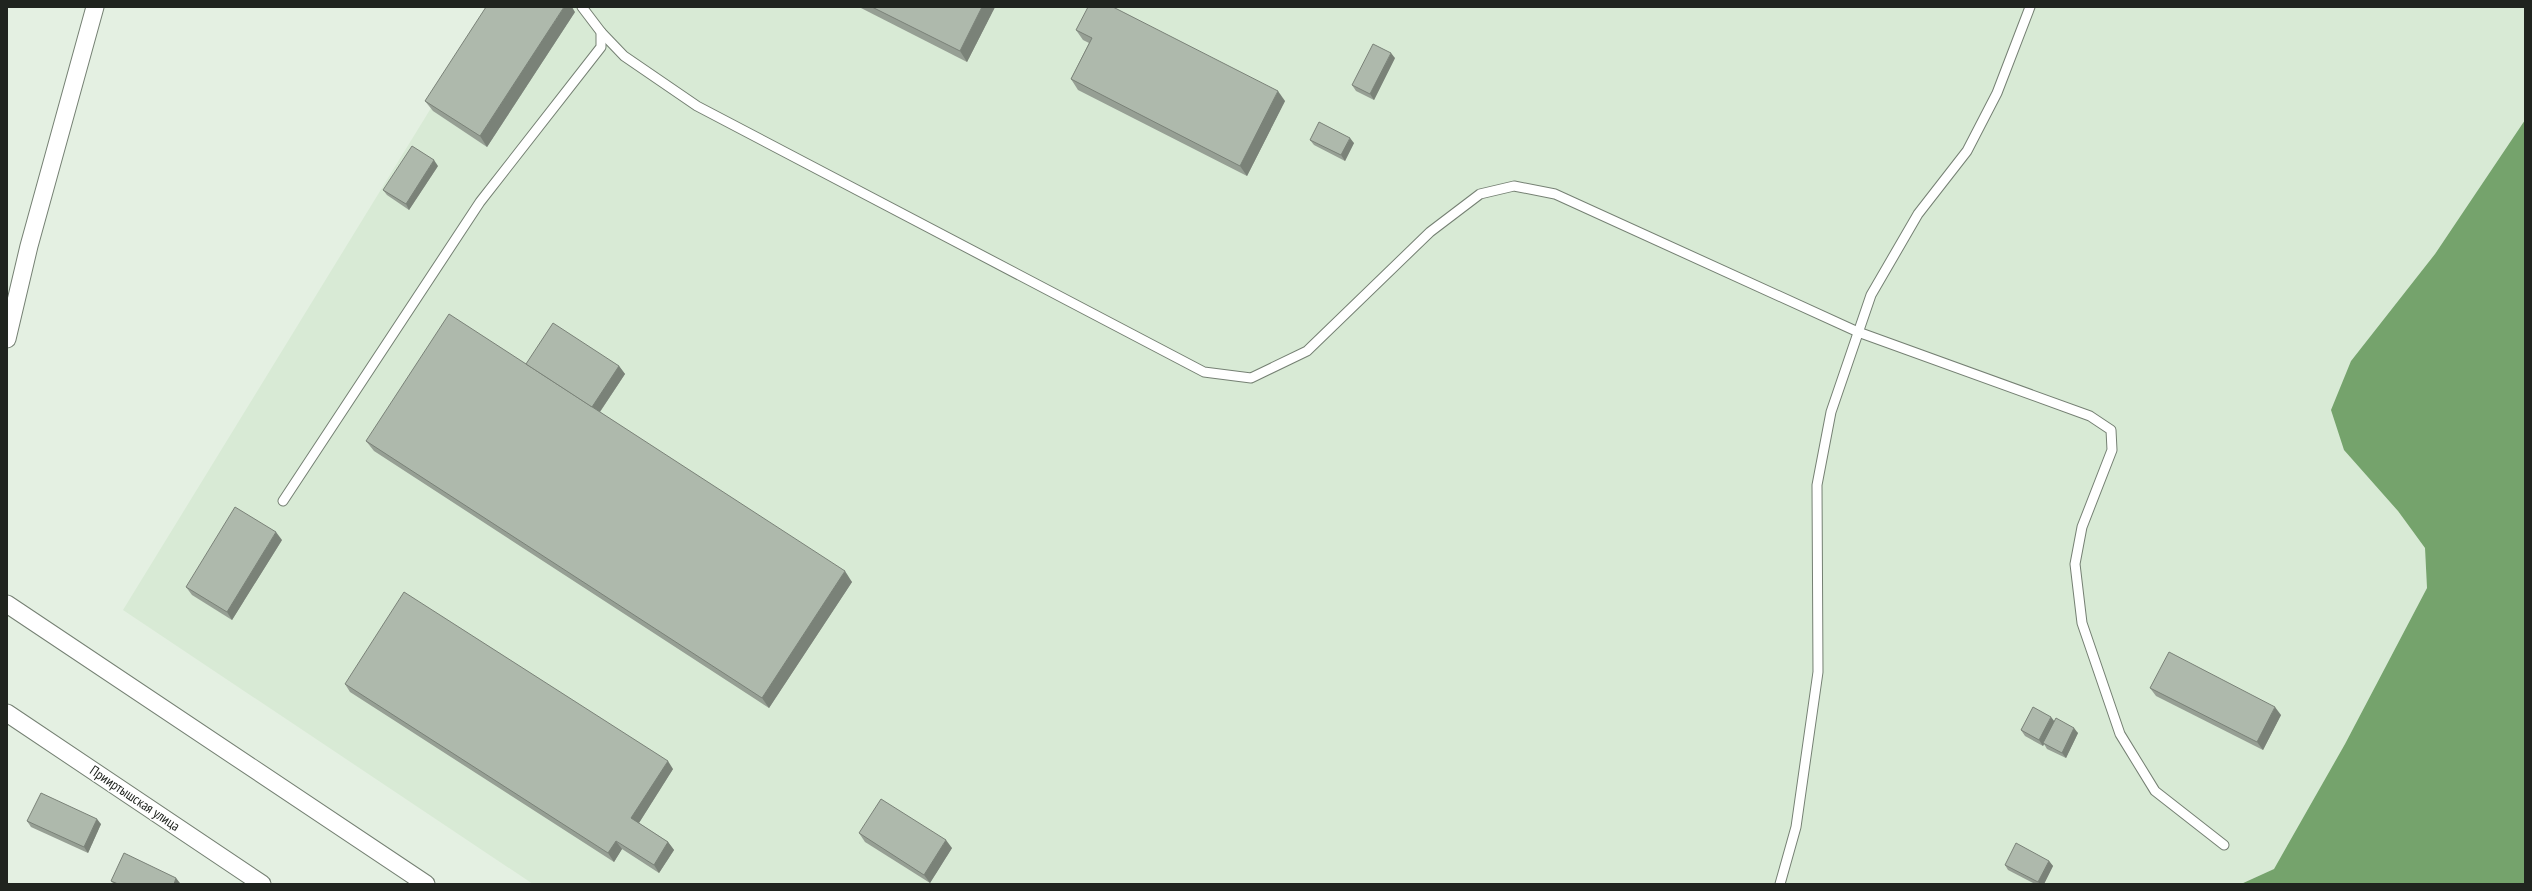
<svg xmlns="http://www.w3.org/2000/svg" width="2532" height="891" font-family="'PT Sans Narrow',sans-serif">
  <rect width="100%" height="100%" fill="#e4f0e2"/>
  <!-- built -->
  <path fill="#d8ead5" d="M493,7H2525V120L2435,254L2351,361L2398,511L2425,548L2427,588L2345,744L2274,869L2241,884H533L123,610Z"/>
  <!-- water -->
  <path fill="#75a36c" d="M2525,120V884H2241L2274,869L2345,744L2427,588L2425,548L2398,511L2344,450L2331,410L2351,361L2435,254Z"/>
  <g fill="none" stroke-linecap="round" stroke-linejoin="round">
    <!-- lane casing -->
    <g stroke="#758073" stroke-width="11">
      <g id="lane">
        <path d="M601,32L624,56L697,106L1204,372L1251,378L1307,351L1430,232L1480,194L1514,186L1555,194L1858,332L2090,416L2111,430L2112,450L2082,527L2075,564L2082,623L2120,734L2155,791L2224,845"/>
        <path d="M283,501L480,202L601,47V32L582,7"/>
        <path d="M1780,884L1796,827L1818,672L1817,485L1831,412L1871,295L1918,214L1967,151L1997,93L2030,7"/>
      </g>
    </g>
    <!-- street casing -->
    <g stroke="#758073" stroke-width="19">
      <g id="street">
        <path d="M7,339L29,246L95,7"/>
        <path d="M7,604L426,884"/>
        <path d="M7,713L262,884"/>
      </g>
    </g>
    <!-- lane -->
    <use href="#lane" stroke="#fff" stroke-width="9"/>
    <!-- street -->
    <use href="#street" stroke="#fff" stroke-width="17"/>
  </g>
  <!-- wall -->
  <g fill="#969f94">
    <path d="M859,7H995L967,62Z"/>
    <path d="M575,12L487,147L433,111L425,101Z"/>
    <path d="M1076,30L1285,101L1247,176L1078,90L1071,79L1089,43L1083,40Z"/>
    <path d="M1395,58L1374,100L1356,91L1352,85Z"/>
    <path d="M1310,140L1354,143L1345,161L1314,145Z"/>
    <path d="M438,166L409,210L387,195L383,190Z"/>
    <path d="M526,364L619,366L625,374L600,412L852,582L769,708L374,451L366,441Z"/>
    <path d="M282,540L232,620L192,595L186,587Z"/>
    <path d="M345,684L673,769L639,823L668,842L674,850L659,873L622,849L614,862L350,692Z"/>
    <path d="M2150,688L2281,715L2263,750L2156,696Z"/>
    <path d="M2054,721L2078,733L2066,758L2047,749L2044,744L2043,746L2025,736L2021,730Z"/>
    <path d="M27,821L101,824L88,853L31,827Z"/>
    <path d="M859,833L952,848L930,883L865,842Z"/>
    <path d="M2049,861L2053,866L2044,884H2035L2008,870L2005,865Z"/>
    <path d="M111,881L180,883V884H114Z"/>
  </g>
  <!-- shaded-wall -->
  <g fill="#7a8278">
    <path d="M564,7H572L575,12L487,147L480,136Z"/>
    <path d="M982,7H995L967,62L960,51Z"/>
    <path d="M1391,53L1395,58L1374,100L1370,94Z"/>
    <path d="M1278,91L1285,101L1247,176L1240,166Z"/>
    <path d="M1350,138L1354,143L1345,161L1341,155Z"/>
    <path d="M434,160L438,166L409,210L406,204Z"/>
    <path d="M619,366L625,374L597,416L591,408Z"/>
    <path d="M276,532L282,540L232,620L227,612Z"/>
    <path d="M845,571L852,582L769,708L762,698Z"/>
    <path d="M2275,707L2281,715L2263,750L2257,742Z"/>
    <path d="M2051,717L2055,722L2043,746L2039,740Z"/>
    <path d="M2074,728L2078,733L2066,758L2062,753Z"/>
    <path d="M668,761L673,769L637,826L631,818Z"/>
    <path d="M97,819L101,824L88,853L84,847Z"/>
    <path d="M946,840L952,848L930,883L924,875Z"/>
    <path d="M616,841L622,849L614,862L608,853Z"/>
    <path d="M668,842L674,850L659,873L654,865Z"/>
    <path d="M2049,861L2053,866L2044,884H2040L2038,882Z"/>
    <path d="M176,878L180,883V884H174Z"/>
  </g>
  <!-- building -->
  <g fill="#aeb9ac" stroke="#7a8278">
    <path d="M486,7H564L480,136L425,101Z"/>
    <path d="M872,7H982L960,51Z"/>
    <path d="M1088,7H1113L1278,91L1240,166L1071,79L1092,38L1076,30Z"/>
    <path d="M1373,44L1391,53L1370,94L1352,85Z"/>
    <path d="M1319,122L1350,138L1341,155L1310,140Z"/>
    <path d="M412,146L434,160L406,204L383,190Z"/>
    <path d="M449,314L845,571L762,698L366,441Z"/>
    <path d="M553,323L619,366L592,407L526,364Z"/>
    <path d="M235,507L276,532L227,612L186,587Z"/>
    <path d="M404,592L668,761L631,818L668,842L654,865L616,841L608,853L345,684Z"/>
    <path d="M2169,652L2275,707L2257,742L2150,688Z"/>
    <path d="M2033,707L2051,717L2039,740L2021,730Z"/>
    <path d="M2056,718L2074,728L2062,753L2043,743Z"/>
    <path d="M41,793L97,819L84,847L27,821Z"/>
    <path d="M881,799L946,840L924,875L859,833Z"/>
    <path d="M2016,843L2049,861L2038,882L2005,865Z"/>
    <path d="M124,853L176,878L174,884H118L111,881Z"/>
  </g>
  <g text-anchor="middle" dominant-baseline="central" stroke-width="3" stroke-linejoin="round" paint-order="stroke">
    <!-- street labels -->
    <g font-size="14" fill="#20241f" stroke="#fff">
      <text transform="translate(135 798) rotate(34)">Прииртышская улица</text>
    </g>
  </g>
  <!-- border -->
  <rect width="2532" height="891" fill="none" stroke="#20241f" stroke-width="16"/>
</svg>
